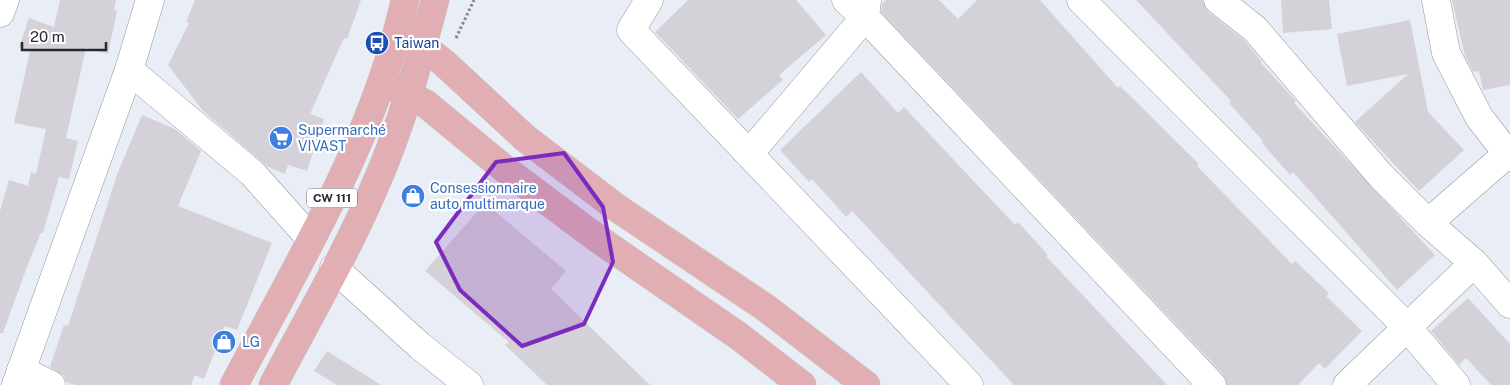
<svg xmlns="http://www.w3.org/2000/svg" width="1510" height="385" font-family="'Public Sans',sans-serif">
  <rect width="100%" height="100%" fill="#e9eef6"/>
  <!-- building -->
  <g fill="#d5d1d9">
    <path d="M60,0H116L114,10L117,11L108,54L86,48L66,138L78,141L69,179L59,177L43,233H41L28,264L3,333H0V211L9,180L28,186L31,172L36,174L46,129L14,123L30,51L19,47L29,18L54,27Z"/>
    <path d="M195,0H361L347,39L344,38L310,114L324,119L307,171L288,165L285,174L268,167L203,111L168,65L189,23L186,22Z"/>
    <path d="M688,0H796L826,35L779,75L783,80L738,119L655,32Z"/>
    <path d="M886,0H939L958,19L977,0H1040L1118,88L1120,86L1199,164L1197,166L1292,264L1295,261L1329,293L1326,296L1362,331L1325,369L1319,363L1298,385H1227L1223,374L881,12L882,4Z"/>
    <path d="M1136,0H1203L1208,12L1244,40L1262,62L1261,63L1296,101L1294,103L1435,255L1397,290L1293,172L1290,175L1261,142L1263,141L1229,103L1231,101Z"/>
    <path d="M1281,0H1329L1332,29L1283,33Z"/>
    <path d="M1452,0H1510V85L1483,90L1479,71L1473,72L1465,56Z"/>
    <path d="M1410,20L1428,112L1464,150L1419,191L1355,122L1408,74L1347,86L1337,34Z"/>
    <path d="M861,72L898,113L904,107L1015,225L1018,222L1048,255L1046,256L1167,385H1014L852,211L846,217L812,179L809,182L780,150Z"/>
    <path d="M142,115L175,129L201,151L178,206L272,243L237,330L225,326L204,379L195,375L191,385H75L66,382L64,376L50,367L64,325L68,326L118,172Z"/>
    <path d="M485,203L566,271L551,289L650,385H547L505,345L509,342L425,271Z"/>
    <path d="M1468,298L1510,344V385H1491L1466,358L1459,365L1431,331Z"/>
    <path d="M327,351L381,385H337L314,371Z"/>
  </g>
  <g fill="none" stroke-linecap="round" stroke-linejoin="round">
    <!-- minor casing -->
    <g stroke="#9499a0" stroke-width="29">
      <g id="minor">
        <path d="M649,0L631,30L969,385"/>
        <path d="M867,0L865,17L1212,385"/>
        <path d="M1081,0L1407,327L1456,385"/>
        <path d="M1218,0L1255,29L1381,176L1428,223L1474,263L1510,304"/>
        <path d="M1436,0L1446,53L1479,117L1510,157"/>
        <path d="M0,13L5,0"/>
        <path d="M129,70L252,173L310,238"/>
        <path d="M749,154L865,17L846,0"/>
        <path d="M1428,223L1507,154"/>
        <path d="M334,268L420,346L469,385"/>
        <path d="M21,370L51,385"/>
        <path d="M16,385L129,70L150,0"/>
        <path d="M1347,385L1474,263"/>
      </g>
    </g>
    <!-- major casing -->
    <g stroke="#cbcccc" stroke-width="29">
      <g id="major">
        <path d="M399,28L444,63L525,138L617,208L766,308L866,385"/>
        <path d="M383,82L426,104L506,170L594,236L740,337L802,385"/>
        <path d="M234,385C299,261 375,138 405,0"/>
        <path d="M273,385C307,320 345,256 374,188C401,128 418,64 435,0"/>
      </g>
    </g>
    <!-- path -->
    <path stroke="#83868b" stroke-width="3" stroke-dasharray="2.5 2.5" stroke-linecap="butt" d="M456,38L474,0"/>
    <!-- minor -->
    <use href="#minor" stroke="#fff" stroke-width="28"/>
    <!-- major -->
    <use href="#major" stroke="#e0aeb3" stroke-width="28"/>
  </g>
  <!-- marked area -->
  <path fill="#7b2cbf" fill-opacity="0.2" stroke="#7b2cbf" stroke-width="4" stroke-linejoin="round" d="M564,153L603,207L613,262L584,324L522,346L460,290L436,242L496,162Z"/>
  <!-- icons -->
  <defs>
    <g id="bus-disc" transform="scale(1.25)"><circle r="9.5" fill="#1a4fb4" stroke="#fff"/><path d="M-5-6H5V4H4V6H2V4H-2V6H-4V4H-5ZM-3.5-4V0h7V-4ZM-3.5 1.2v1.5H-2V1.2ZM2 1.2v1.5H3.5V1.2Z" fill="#fff"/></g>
    <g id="supermarket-disc" transform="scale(1.25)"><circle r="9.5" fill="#3f7fe0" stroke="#fff"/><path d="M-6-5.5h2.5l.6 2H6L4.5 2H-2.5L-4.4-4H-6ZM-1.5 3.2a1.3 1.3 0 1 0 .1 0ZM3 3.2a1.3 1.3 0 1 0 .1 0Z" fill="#fff"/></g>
    <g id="shop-disc" transform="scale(1.25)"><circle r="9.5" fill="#3f7fe0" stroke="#fff"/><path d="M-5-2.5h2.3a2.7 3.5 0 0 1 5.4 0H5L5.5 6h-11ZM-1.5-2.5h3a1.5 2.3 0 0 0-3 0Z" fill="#fff"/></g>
  </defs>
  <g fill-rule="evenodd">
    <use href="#bus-disc" x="377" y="43"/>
    <use href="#supermarket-disc" x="281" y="138"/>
    <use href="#shop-disc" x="413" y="196"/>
    <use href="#shop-disc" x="224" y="342"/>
  </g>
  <g text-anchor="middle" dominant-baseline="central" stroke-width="4.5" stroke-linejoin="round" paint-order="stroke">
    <!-- shield labels -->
    <rect fill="#fff" stroke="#68696b" stroke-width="1" x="307" y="188.5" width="50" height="19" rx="4"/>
    <g font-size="12" font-weight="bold" fill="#27292c">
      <text x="332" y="198">CW 111</text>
    </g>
    <!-- transit labels -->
    <g font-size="14" fill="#164399" stroke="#fff" text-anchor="start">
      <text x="394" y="43">Taiwan</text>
    </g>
    <!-- shop labels -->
    <g font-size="14" fill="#366cbe" stroke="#fff" text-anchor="start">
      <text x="298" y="130">Supermarché<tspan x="298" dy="16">VIVAST</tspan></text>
      <text x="430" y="188">Consessionnaire<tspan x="430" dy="16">auto multimarque</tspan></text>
      <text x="242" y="342">LG</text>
    </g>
  </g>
  <!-- scale -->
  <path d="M22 42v8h84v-8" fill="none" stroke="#27292c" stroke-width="2.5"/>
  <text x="30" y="42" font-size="15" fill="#27292c" stroke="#ffffff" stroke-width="4" paint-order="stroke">20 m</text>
</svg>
